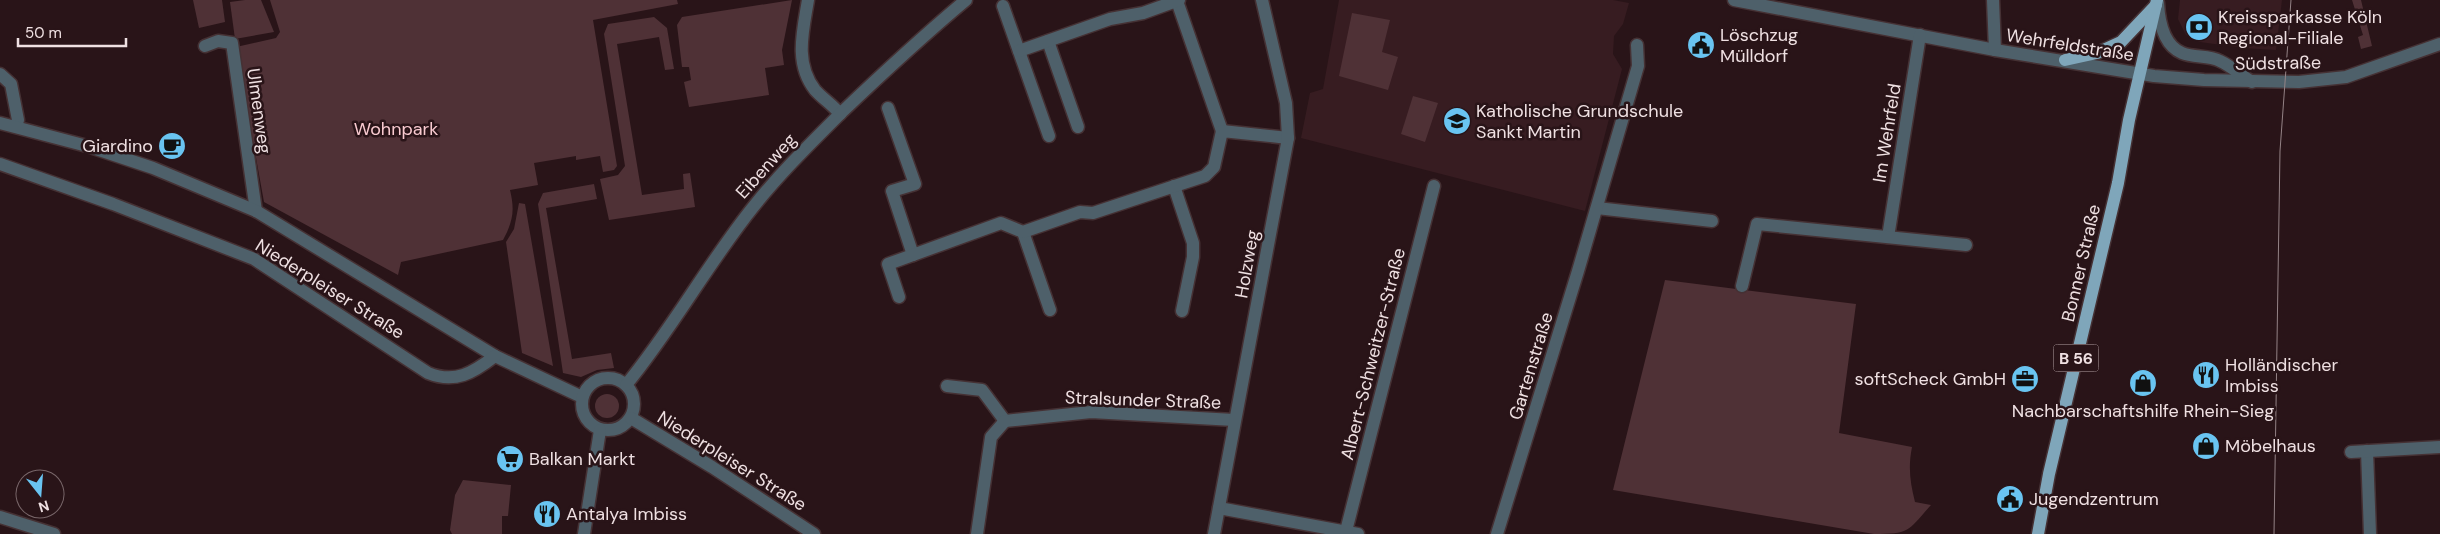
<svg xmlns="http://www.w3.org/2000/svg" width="2440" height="534" font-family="'DM Sans',sans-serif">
  <rect width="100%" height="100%" fill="#291418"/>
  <!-- built -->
  <g fill="#371c21">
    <path d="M1339,0H1613L1629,3L1623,24L1614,36L1613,54L1622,69L1585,211L1301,138L1310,93L1323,89Z"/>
    <path d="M2180,0H2282L2276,50L2243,48L2200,42L2186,35L2178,19Z"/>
  </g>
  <!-- green -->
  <g fill="#4f3136">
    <path d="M193,0H222L225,22L199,28Z"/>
    <path d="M245,0H261L274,32L235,39L230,2Z"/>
    <path d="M270,0H677L678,4L593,20L617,166L614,170L603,172L600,156L576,160V156L534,163L538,185L510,190C515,211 513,221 503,240L401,262L398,275L264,202L236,47L276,38L280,32Z"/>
    <path d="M792,0L782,50L784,65L765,68L769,95L689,107L684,82L691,80L689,67H682L677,25L682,17Z"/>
    <path d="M2352,0H2361L2372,46L2361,49L2358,37L2363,35Z"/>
    <path d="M1352,13L1390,20L1382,52L1398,57L1388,90L1339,76Z"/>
    <path d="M654,17L667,28L674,69L665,70L659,37L617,44L642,195L684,189L683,174L690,173L695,207L609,220L600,179L618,175L625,166L604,34L608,24Z"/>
    <path d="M1413,96L1438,103L1425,142L1401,134Z"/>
    <path d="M594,184L597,199L546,208L572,359L611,353L614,368L597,370L581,377L563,373L538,204L543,193Z"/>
    <path d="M519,203L525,204L553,366L522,353L506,242L514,229Z"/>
    <path d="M1665,280L1856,304L1839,433L1912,447C1908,467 1910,482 1915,502L1931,505C1908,531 1910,534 1874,534L1613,490Z"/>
    <circle cx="607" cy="406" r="12"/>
    <path d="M463,480L511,485L508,516H502V534H452L450,530L455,495Z"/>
  </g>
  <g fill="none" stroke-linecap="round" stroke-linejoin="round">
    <!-- minor casing -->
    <g stroke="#453134" stroke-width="15">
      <g id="minor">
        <path d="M808,0C803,31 794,63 815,90C823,99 833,105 840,114"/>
        <path d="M1734,0L1995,50L2154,76L2204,80L2299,82L2346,77L2440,44"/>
        <path d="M1993,0L1995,50"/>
        <path d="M1177,1L1222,131"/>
        <path d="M2158,3C2159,21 2163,45 2182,53C2194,58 2209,55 2220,61C2231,66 2241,75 2252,82"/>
        <path d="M1003,6L1049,136"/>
        <path d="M1048,41L1078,127"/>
        <path d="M205,46L218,41L232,43L256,211"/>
        <path d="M1019,51L1110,19L1143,13L1179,0"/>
        <path d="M0,74L11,84L18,120L16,126"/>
        <path d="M888,108L915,184L892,191L913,255"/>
        <path d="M0,123L87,146L153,168L256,211L495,356L582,397"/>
        <path d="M0,164L113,204L254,259L428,373C455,384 473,373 495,356"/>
        <path d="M1174,186L1193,243V257L1182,311"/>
        <path d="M1597,208L1712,221"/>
        <path d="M1023,232L1050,310"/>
        <path d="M1888,237L1920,35"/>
        <path d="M1742,286L1757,224L1966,245"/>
        <path d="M899,297L888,264L1001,223L1023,232L1080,212L1093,213L1205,176L1214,167L1222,131L1288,138"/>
        <circle cx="608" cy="404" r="26"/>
        <path d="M626,385C673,328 708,263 754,206C781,172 812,142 842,112C883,73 923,36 966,0"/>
        <path d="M947,386L982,390L1005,421L1091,412L1234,420"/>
        <path d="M631,418L712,467L814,534"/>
        <path d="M2367,451L2370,534"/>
        <path d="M2351,452L2440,447"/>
        <path d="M1219,508L1358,534"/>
        <path d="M0,517L54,534"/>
        <path d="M1346,531L1434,186"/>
        <path d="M584,534L600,430"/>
        <path d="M977,534L991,437L1005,421"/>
        <path d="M1214,534L1288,138L1286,103L1262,0"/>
        <path d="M1497,534L1578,271L1638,66L1637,45"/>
      </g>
    </g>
    <!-- major casing -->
    <g stroke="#453134" stroke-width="15">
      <g id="major">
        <path d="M2065,60L2097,53L2121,42L2156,5"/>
        <path d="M2038,534L2049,474L2118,183L2129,120L2157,0"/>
      </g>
    </g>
    <!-- minor -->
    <use href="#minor" stroke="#4e606a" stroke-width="12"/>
    <!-- major -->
    <use href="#major" stroke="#7fa6ba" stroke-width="12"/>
    <!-- tram -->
    <path stroke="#948386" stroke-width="1" d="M2274,534L2280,151L2291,0"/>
  </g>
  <!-- icons -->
  <defs>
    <g id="bank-disc" transform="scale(1.4375)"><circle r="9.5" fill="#69c4f1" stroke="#291418"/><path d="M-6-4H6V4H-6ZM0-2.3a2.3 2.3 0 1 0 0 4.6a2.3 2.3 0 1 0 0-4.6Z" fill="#111"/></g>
    <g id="civic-disc" transform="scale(1.4375)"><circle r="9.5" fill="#69c4f1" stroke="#291418"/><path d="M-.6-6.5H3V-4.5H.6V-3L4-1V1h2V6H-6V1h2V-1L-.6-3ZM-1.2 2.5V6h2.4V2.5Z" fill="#111"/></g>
    <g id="school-disc" transform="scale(1.4375)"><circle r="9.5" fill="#69c4f1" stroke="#291418"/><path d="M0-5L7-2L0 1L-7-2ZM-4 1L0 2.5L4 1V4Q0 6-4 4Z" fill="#111"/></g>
    <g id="cafe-disc" transform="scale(1.4375)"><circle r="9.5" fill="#69c4f1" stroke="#291418"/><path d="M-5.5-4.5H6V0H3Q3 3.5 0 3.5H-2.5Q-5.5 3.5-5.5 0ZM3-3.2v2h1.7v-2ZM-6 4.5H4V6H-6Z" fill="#111"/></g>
    <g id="restaurant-disc" transform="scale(1.4375)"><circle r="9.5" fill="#69c4f1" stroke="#291418"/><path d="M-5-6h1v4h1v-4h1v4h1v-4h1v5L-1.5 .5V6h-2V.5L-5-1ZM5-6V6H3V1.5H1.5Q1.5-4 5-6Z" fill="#111"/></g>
    <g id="office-disc" transform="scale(1.4375)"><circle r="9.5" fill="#69c4f1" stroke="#291418"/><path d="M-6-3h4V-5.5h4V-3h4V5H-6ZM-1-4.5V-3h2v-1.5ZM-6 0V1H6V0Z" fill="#111"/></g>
    <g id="shop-disc" transform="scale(1.4375)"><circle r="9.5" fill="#69c4f1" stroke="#291418"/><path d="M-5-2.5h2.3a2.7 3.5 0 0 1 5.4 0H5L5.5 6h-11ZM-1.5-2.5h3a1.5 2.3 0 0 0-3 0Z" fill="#111"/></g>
    <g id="supermarket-disc" transform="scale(1.4375)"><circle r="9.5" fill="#69c4f1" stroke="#291418"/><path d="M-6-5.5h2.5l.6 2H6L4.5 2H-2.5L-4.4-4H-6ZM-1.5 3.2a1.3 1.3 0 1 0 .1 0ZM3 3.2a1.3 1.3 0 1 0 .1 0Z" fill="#111"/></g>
  </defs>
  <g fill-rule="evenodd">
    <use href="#bank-disc" x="2199" y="27"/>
    <use href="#civic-disc" x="1701" y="45"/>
    <use href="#school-disc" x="1457" y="121"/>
    <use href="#cafe-disc" x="172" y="146"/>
    <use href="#restaurant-disc" x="2206" y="375"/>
    <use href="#office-disc" x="2025" y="379"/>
    <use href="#shop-disc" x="2143" y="383"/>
    <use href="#shop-disc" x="2206" y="446"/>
    <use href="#supermarket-disc" x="510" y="459"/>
    <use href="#civic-disc" x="2010" y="499"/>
    <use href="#restaurant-disc" x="547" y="514"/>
  </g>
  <g text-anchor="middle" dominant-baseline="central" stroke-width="5" stroke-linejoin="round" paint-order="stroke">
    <!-- shield labels -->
    <rect fill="#291418" stroke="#b4a3a5" stroke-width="1" x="2053.5" y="344.5" width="45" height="27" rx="4"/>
    <g font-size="16" font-weight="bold" fill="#efe0e2">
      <text x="2076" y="358">B 56</text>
    </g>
    <!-- poi labels -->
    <g font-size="18" fill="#efe0e2" stroke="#291418" text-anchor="start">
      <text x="2218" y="17">Kreissparkasse Köln<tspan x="2218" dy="21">Regional-Filiale</tspan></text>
      <text x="1720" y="35">Löschzug<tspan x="1720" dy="21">Mülldorf</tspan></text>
      <text x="1476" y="111">Katholische Grundschule<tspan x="1476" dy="21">Sankt Martin</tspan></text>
      <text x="153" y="146" text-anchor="end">Giardino</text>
      <text x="2225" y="365">Holländischer<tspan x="2225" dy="21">Imbiss</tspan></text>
      <text x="2006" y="379" text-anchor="end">softScheck GmbH</text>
      <text x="2143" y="411" text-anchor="middle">Nachbarschaftshilfe Rhein-Sieg</text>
      <text x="2225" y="446">Möbelhaus</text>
      <text x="529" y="459">Balkan Markt</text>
      <text x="2029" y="499">Jugendzentrum</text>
      <text x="566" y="514">Antalya Imbiss</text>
    </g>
    <!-- street labels -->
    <g font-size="18" fill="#efe0e2" stroke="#291418">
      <text transform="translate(2070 45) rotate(9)">Wehrfeldstraße</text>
      <text transform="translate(2278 63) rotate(-1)">Südstraße</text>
      <text transform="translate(259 111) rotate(82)">Ulmenweg</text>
      <text transform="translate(1887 133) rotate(-81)">Im Wehrfeld</text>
      <text transform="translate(766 166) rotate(-48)">Eibenweg</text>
      <text transform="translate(2081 263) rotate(-77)">Bonner Straße</text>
      <text transform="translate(1247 264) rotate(-80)">Holzweg</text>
      <text transform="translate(330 289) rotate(32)">Niederpleiser Straße</text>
      <text transform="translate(1373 354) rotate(-76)">Albert-Schweitzer-Straße</text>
      <text transform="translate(1531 366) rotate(-73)">Gartenstraße</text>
      <text transform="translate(1143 400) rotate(2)">Stralsunder Straße</text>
      <text transform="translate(732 461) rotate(32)">Niederpleiser Straße</text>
    </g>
    <!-- park labels -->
    <g font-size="18" fill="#f9cad0" stroke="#291418">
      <text x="396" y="129">Wohnpark</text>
    </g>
  </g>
  <!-- north arrow -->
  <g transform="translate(40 494) rotate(163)"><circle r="24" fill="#291418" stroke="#786669"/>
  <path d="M0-4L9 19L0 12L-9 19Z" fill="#69c4f1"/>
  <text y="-8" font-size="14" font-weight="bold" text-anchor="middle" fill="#efe0e2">N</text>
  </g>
  <!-- scale -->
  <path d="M18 38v8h108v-8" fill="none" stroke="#efe0e2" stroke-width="2.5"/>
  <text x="25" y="38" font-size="15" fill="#efe0e2" stroke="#291418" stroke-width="4" paint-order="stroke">50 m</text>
</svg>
